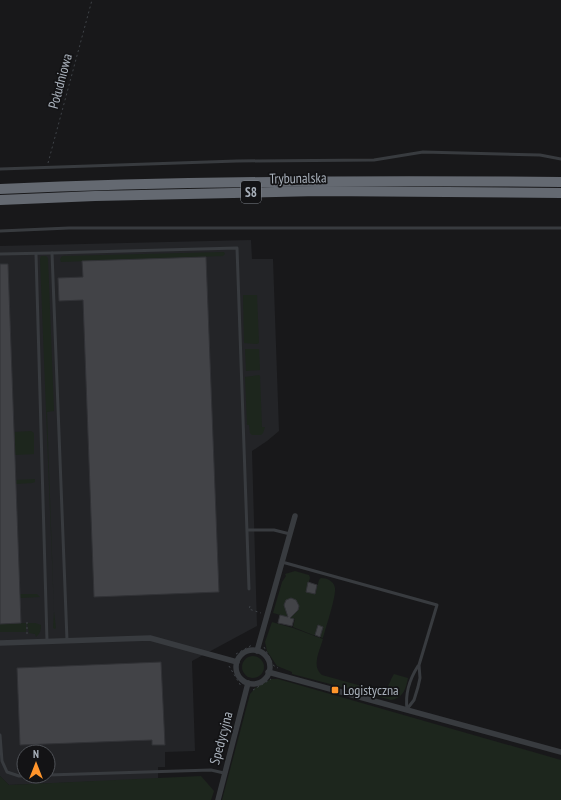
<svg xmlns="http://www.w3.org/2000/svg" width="561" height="800" font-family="'PT Sans Narrow',sans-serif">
  <rect width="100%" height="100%" fill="#18181a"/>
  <!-- built -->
  <path fill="#232427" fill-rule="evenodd" d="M251,240L252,259H273L279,431L267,441L252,451L257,626L192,661L195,751L165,752V767H158V779L9,785L0,776V246ZM24,752H48V776H24Z"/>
  <!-- green -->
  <g fill="#1d261d">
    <path d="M224,252L225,254L223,256L61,262L60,259L62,256Z"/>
    <path d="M41,256H46L48,258L54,411L47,412L54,612L56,628L55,629L53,628L54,612L40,259Z"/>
    <path d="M243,295H257L259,343L257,344L244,343Z"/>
    <path d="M245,349H259L260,370L246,371Z"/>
    <path d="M259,375L260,376L262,427H265L263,433L261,435H252L250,433L249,425H247L245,377Z"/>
    <path d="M31,431L34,433V454L15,455L14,432Z"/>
    <path d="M35,479V482L32,483L16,484V480Z"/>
    <path d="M295,571L309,575L310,578L306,591L315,594L319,580L321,578C327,578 334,581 335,588C336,597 326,627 323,638L320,637L323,627L318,625L315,635H313L293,627L295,619L273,613L282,582L286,576L285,574Z"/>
    <path d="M20,594H37L40,597L20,598Z"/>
    <path d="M272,622L293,628L323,639C320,650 311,666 322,675L376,690C391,690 388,683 394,674L408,678C406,689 403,698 391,700L292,674V672L277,666L267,651L265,642Z"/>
    <path d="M26,623V632H0V624Z"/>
    <path d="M27,623H35L41,625C41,630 40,634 36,637L35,634L29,633Z"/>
    <circle cx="253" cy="667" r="11"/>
    <path d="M271,679H278L561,760V800H222L250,694L255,688Z"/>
    <path d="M0,776L9,785L201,776L214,791L211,800H0Z"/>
  </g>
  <!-- building -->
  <g fill="#424347" stroke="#313236">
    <path d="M206,257L219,592L94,597L83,300L59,301L58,278L83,277L82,261Z"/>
    <path d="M0,264H8L21,623L0,624Z"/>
    <path d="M308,582L317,585L315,594L306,592Z"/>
    <path d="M291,598L296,600L299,606L298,610L290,618L294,619L292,626L278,623L280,615L288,617L284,605L286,600Z"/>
    <path d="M318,625L323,627L320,637L315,635Z"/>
    <path d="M161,662L165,745H152V740L20,745L17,668Z"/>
  </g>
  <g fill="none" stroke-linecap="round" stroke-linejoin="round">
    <!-- path -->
    <g stroke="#3e4247" stroke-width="1" stroke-dasharray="2 3" stroke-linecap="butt">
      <path d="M48,163L92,0"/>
      <path d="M250,606L249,609L261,613"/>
      <path d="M27,622V636"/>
      <path d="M264,647L274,666L278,668"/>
      <path d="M236,654L252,645"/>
      <path d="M229,666L241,686"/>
      <path d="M253,690L271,679"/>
    </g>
    <!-- lane -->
    <g stroke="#383b3f" stroke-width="3">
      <path d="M0,169L237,161L374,160L423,152L540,155L561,159"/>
      <path d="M0,231L69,228H561"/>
      <path d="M0,254L52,253"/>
      <path d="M36,254L47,641"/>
      <path d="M248,530H274L290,534"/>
      <path d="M282,562L437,605L419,665L420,678L418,687L414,700L407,709"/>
      <path d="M67,640L52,253L237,248L249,589"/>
      <path d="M407,709C405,693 409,680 418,666"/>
      <path d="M0,735L2,761L7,772L19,776H25"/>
      <path d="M48,775L211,770L224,773"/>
    </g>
    <!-- street -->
    <g stroke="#383b3f" stroke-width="5.5">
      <path d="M0,643L150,638L237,662"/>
      <circle cx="253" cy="667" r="17"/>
      <path d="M257,651L295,516"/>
      <path d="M268,672L561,752"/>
      <path d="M218,800L248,683"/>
    </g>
    <!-- highway -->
    <g stroke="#646971" stroke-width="10">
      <path d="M0,189C187,181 374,180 561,182"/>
      <path d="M0,200L95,196L319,191L561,193"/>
    </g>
  </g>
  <!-- markers -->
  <rect fill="#ff952b" stroke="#131315" stroke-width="1.5" x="331" y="686" width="8" height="8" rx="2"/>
  <g text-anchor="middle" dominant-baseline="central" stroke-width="3.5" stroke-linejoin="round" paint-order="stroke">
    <!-- shield labels -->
    <rect fill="#131315" stroke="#7c8289" stroke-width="1" x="241" y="181" width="20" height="22" rx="3"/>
    <g font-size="13" font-weight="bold" fill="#a9b1bb">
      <text x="251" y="192">S8</text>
    </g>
    <!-- street labels -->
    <g font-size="14" fill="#a9b1bb" stroke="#131315">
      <text transform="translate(60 81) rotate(-75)">Południowa</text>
      <text transform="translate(298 178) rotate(-1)">Trybunalska</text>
      <text transform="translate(221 738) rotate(-75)">Spedycyjna</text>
    </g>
    <!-- poi labels -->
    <g font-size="14" fill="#a9b1bb" stroke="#131315" text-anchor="start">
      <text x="343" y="690">Logistyczna</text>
    </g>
  </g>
  <!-- north arrow -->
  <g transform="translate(36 764)"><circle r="19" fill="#131315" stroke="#4f5257"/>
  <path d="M0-3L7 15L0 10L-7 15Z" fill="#ff952b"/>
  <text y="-6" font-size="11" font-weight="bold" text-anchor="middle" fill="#a9b1bb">N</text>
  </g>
</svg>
